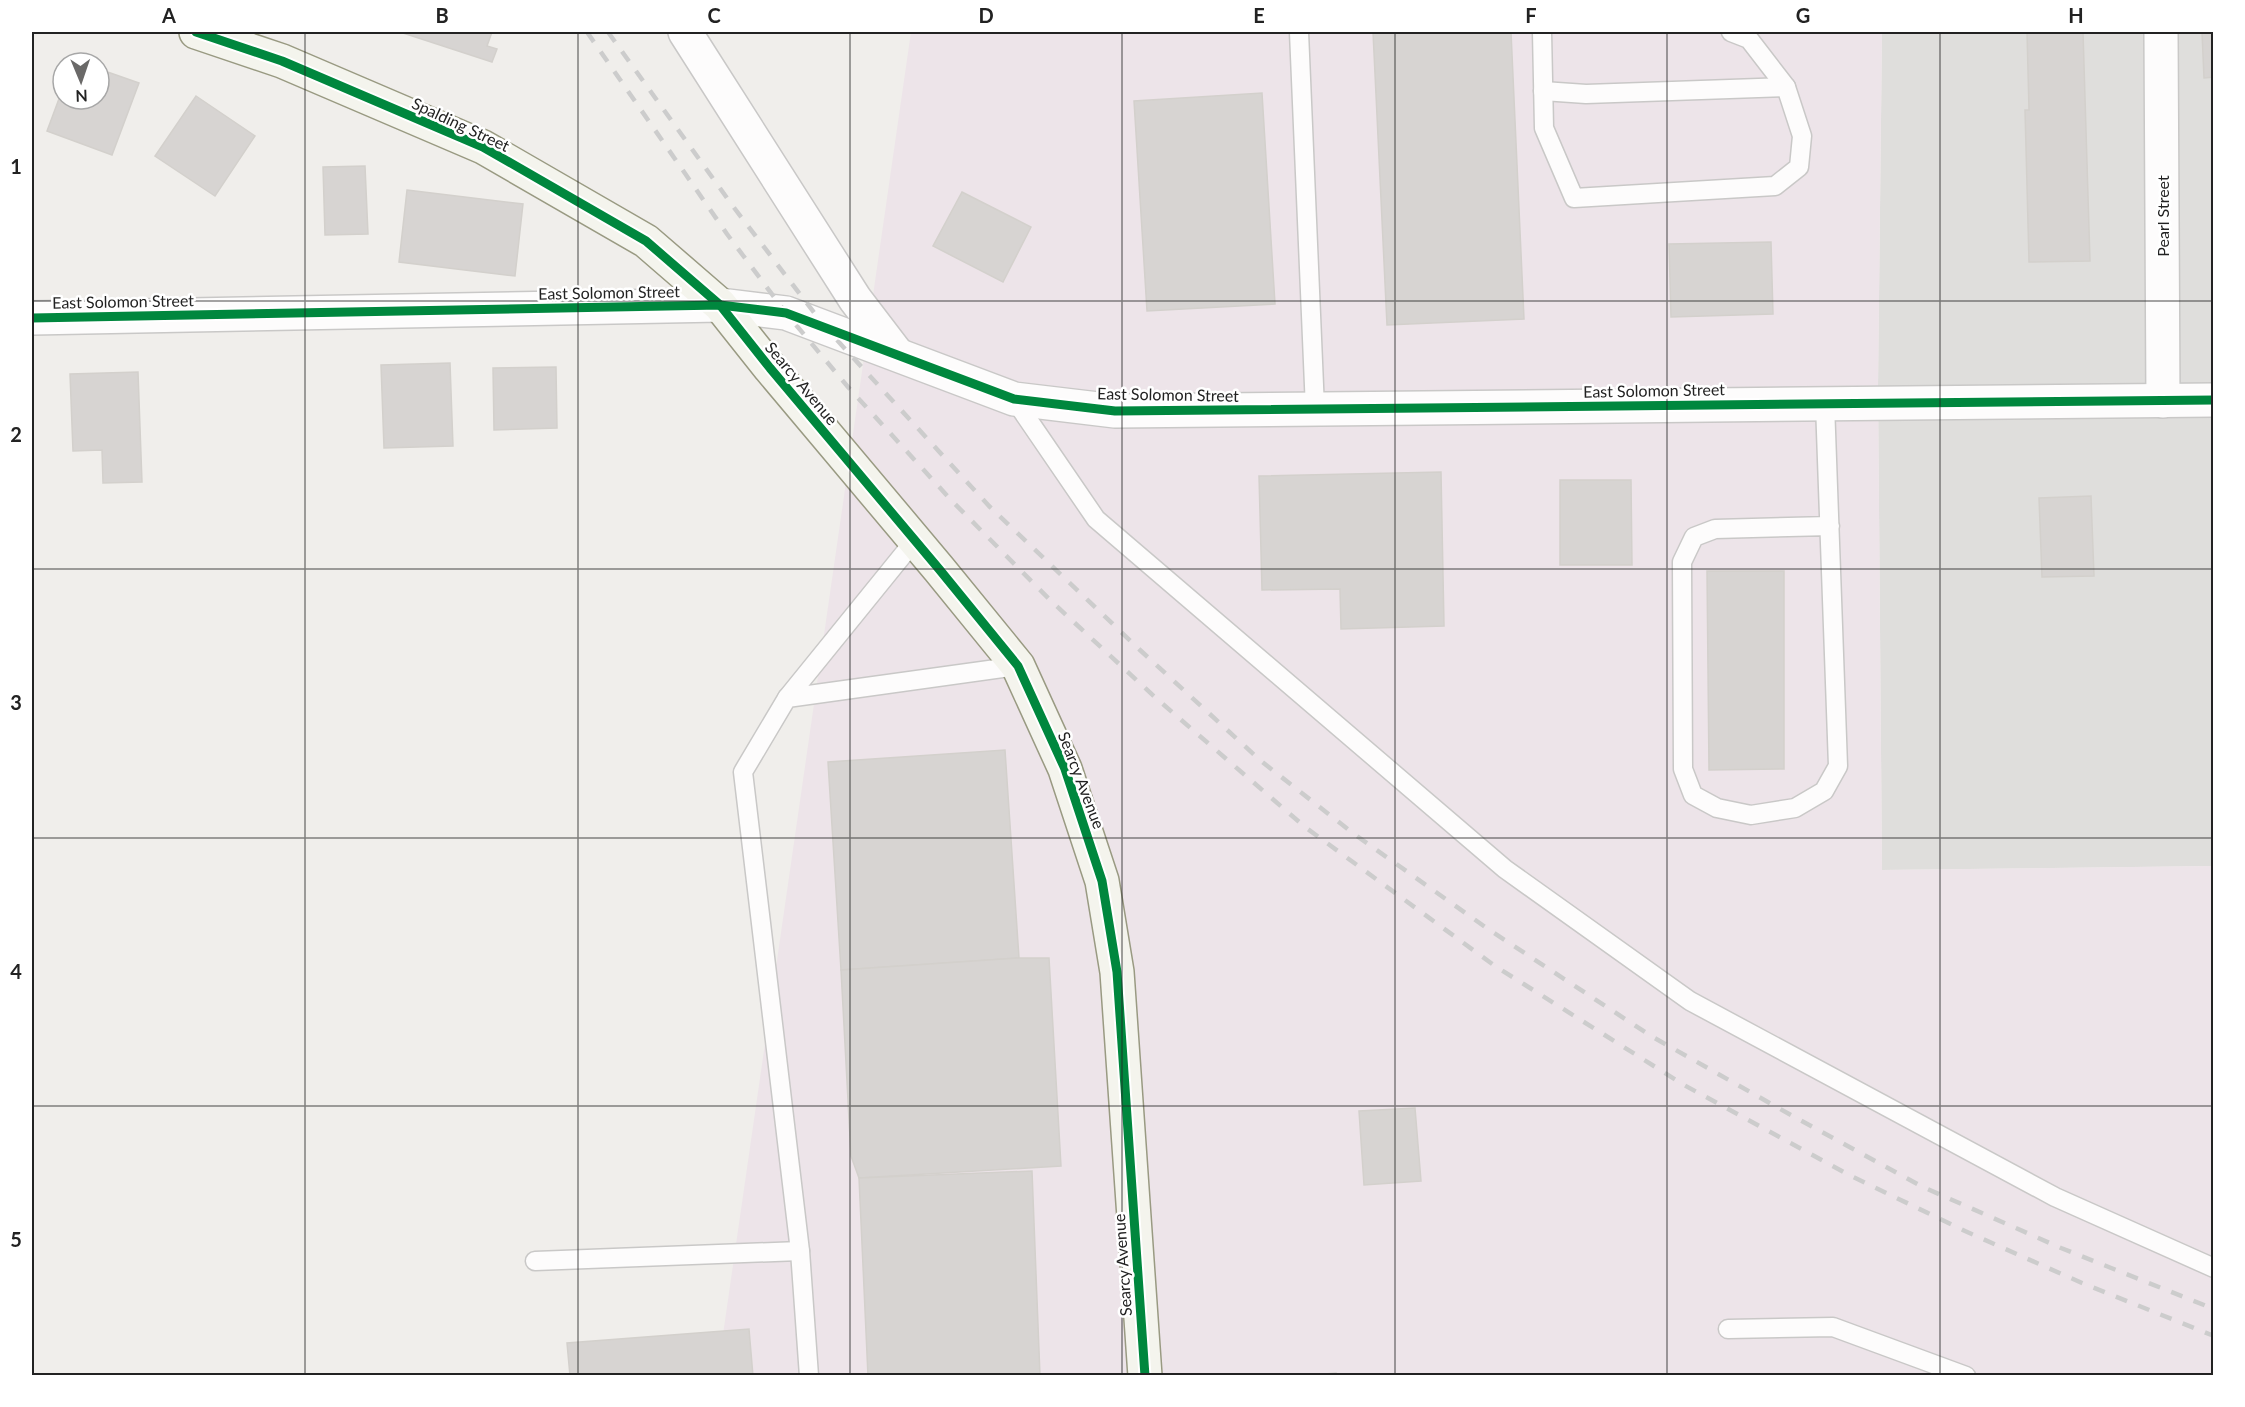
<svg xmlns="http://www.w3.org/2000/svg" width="2245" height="1407" font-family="Lato,sans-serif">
  <rect width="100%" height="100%" fill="#f0eeeb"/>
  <!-- residential -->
  <path fill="#dfdedc" d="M1882,32H2213V866L1882,870L1878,387Z"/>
  <!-- industrial -->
  <path fill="#ede4e9" d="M911,32H1882L1878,387L1882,870L2213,866V1375L717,1376Z"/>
  <!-- building -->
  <g fill="#d7d4d2" stroke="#d3d0cc" stroke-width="1.5">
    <path d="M400,32H492L487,46L497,49L492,62Z"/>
    <path d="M1373,32H1511L1524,319L1387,325Z"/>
    <path d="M2027,32H2083L2090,261L2029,262L2025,110H2029Z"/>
    <path d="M2202,32H2214V77L2204,78Z"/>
    <path d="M99,69L139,83L112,155L47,131L63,88V99H99Z"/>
    <path d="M1262,93L1275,304L1147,311L1134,101Z"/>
    <path d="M196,96L255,136L215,196L155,156Z"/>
    <path d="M365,166L368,234L325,235L323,167Z"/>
    <path d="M407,190L523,204L515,276L399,262Z"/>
    <path d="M962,192L1031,227L1003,282L933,246Z"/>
    <path d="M1771,242L1773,314L1671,317L1669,244Z"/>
    <path d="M450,363L453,446L384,448L381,365Z"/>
    <path d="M556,367L557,428L494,430L493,368Z"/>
    <path d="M138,372L142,482L103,483L102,450L73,451L70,374Z"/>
    <path d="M1441,472L1444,626L1341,629L1340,589L1262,590L1259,476Z"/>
    <path d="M1560,480H1631L1632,565H1560Z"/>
    <path d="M2091,496L2094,576L2042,577L2039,498Z"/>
    <path d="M1707,571H1784V769L1709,770Z"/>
    <path d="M1005,750L1019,958L841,970L828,762Z"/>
    <path d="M1019,958H1049L1061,1166L859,1178L851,1156L841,970Z"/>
    <path d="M1415,1108L1421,1181L1364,1185L1359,1111Z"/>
    <path d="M1032,1171L1040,1376H868L859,1178Z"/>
    <path d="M749,1329L753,1376H570L567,1343Z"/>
    <path d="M1336,1373V1376H1300Z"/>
  </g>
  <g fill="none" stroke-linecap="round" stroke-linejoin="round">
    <!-- lane casing -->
    <g stroke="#c9c8c7" stroke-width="21">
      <g id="lane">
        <path d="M1299,32L1315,409"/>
        <path d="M1542,32L1544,128L1574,198L1775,186L1799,167L1802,136L1786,87L1749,39L1731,32"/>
        <path d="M1543,91L1586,94L1786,87"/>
        <path d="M1014,399L1096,519L1505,869L1690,1001L2055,1197L2214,1268"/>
        <path d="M1825,404L1838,766L1824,791L1795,808L1751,815L1717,808L1693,795L1683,769L1682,562L1694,537L1715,529L1830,526"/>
        <path d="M787,698L915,540"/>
        <path d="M535,1261L800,1251"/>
        <path d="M1728,1329L1833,1327L1966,1376"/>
        <path d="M809,1376L800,1251L743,772L787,698L1018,666"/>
      </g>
    </g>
    <!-- street casing -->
    <g stroke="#c9c8c7" stroke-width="36">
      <g id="street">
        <path d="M685,32L855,299L897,354"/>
        <path d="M2161,32L2163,401"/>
        <path d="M32,318L720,305L786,313L1014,399L1115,411L2214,400"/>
      </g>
    </g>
    <!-- secondary casing -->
    <g stroke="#999a82" stroke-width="36">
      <path id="secondary" d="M196,32L282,61L483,147L646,241L720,305L770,368L939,569L1018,666L1065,769L1102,881L1117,972L1145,1376"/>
    </g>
    <!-- lane -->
    <use href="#lane" stroke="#fdfcfc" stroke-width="18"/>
    <!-- street -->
    <use href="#street" stroke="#fdfcfc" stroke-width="33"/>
    <!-- secondary -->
    <use href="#secondary" stroke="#f4f4ed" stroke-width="33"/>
    <!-- rail -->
    <g stroke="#ccc" stroke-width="4.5" stroke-dasharray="12 12" stroke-linecap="butt">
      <path d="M587,32L727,234L786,313L848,387L952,501L1051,601L1157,699L1305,827L1495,966L1684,1085L1849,1175L1965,1231L2082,1283L2214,1336"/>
      <path d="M608,32L732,205L825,327L989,506L1140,650L1261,761L1354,834L1488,929L1651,1036L1798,1119L1923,1187L2061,1248L2214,1309"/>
    </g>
    <!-- cycleway casing -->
    <g stroke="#fff" stroke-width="13">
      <g id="cycleway">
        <path d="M196,32L282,61L483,147L646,241L720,305L770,368L939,569L1018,666L1065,769L1102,881L1117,972L1145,1376"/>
        <path d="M32,318L720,305L786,313L1014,399L1115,411L2214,400"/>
      </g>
    </g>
    <!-- cycleway -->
    <use href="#cycleway" stroke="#00873e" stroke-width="9"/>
  </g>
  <!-- grid -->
  <path fill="none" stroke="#222" stroke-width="1.5" stroke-opacity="0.55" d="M305,32V1376M578,32V1376M850,32V1376M1122,32V1376M1395,32V1376M1667,32V1376M1940,32V1376M32,301H2214M32,569H2214M32,838H2214M32,1106H2214"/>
  <g text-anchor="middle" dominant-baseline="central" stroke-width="5" stroke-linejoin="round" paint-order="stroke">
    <!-- street labels -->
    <g font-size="16" fill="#222" stroke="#fff">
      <text transform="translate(461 124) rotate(25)">Spalding Street</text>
      <text transform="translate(2162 216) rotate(-90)">Pearl Street</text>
      <text transform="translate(609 292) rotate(-1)">East Solomon Street</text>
      <text transform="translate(123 301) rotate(-1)">East Solomon Street</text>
      <text transform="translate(802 383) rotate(50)">Searcy Avenue</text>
      <text transform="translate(1654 390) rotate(-1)">East Solomon Street</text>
      <text transform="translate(1168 394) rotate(1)">East Solomon Street</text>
      <text transform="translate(1082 780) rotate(69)">Searcy Avenue</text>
      <text transform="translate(1122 1265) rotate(-94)">Searcy Avenue</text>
    </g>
  </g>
  <!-- border -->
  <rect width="2245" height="1407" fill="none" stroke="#ffffff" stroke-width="66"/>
  <!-- north arrow -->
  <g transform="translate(81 81) rotate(178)"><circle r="28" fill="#ffffff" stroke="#a7a7a7" stroke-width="1.5"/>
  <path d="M0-4.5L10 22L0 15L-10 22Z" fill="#6a6968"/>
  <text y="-9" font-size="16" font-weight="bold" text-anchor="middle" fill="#222222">N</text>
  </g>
  <rect x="33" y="33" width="2179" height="1341" fill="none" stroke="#222" stroke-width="2"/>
  <g font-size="20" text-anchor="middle" font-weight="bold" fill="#222">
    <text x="169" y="23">A</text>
    <text x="442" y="23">B</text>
    <text x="714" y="23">C</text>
    <text x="986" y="23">D</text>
    <text x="1259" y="23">E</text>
    <text x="1531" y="23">F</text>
    <text x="1803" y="23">G</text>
    <text x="2076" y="23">H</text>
    <text x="16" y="174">1</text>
    <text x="16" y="442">2</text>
    <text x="16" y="710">3</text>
    <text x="16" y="979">4</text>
    <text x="16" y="1247">5</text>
  </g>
</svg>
